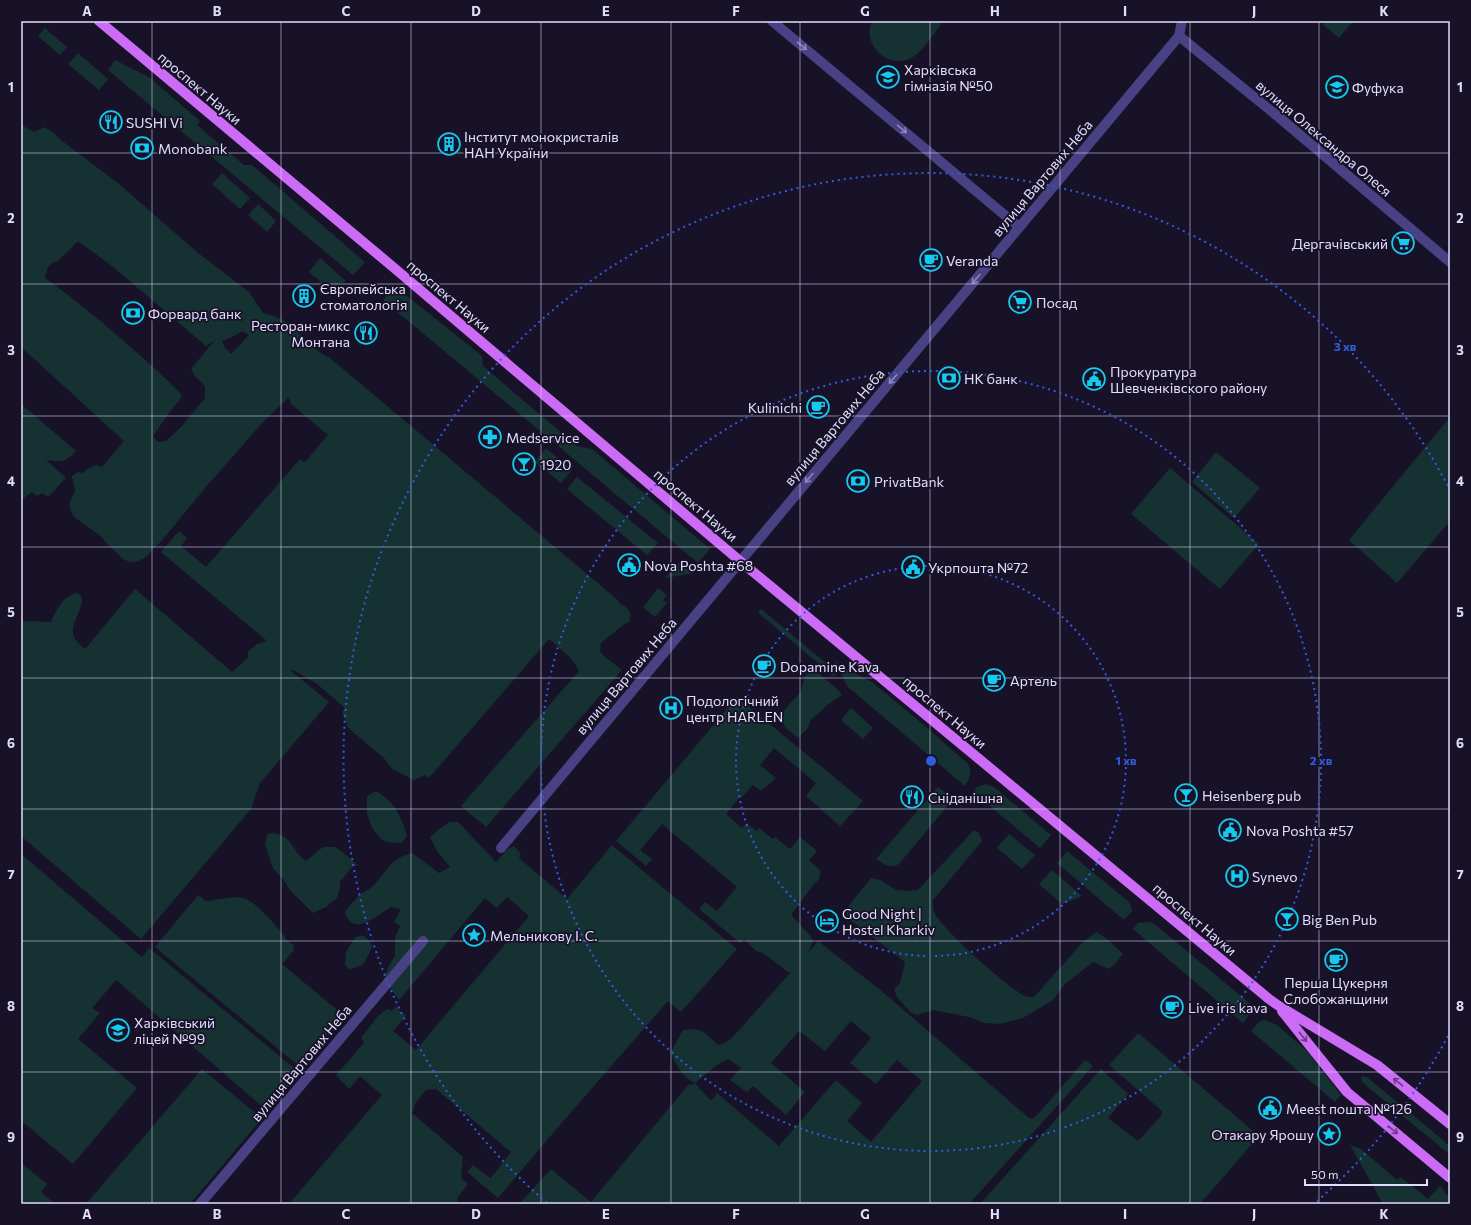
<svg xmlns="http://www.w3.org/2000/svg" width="1471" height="1225" font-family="Commissioner,sans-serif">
  <rect width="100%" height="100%" fill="#181228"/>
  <!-- green -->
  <g fill="#163132" fill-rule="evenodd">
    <path d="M872,21H943C935,32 924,50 913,57C890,71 861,46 872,21Z"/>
    <path d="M1326,21H1353L1339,38L1323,25Z"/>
    <path d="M45,28L67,47L60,55L38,36Z"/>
    <path d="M78,53L108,79L99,90L68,64Z"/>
    <path d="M115,60L149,77L200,121L197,125L244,165H252L365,262L353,275L108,70Z"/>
    <path d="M21,125L35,132L44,127L51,131L61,140L119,184L197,252L249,292L263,313C271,315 279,317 286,322C301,333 313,351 330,358L619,601V603L626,607L631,614L629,622L623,625L601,643L600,651L604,656L622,670L486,827L461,806L579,671C573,658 560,648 549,639L429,778L425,775L414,780L392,769L384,758L348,728L342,712L345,708L317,684L294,670H290L329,702L260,783L251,809L141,939L21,836V621L51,622C57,609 63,595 78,593L82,598C81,620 60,630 85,649L135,589L232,672L248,658V652L257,644L267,641L161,552L179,531L187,538L181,546L206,567L300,459L304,462L306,461L328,435L290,403L291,401L288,398L263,422L205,488L164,538L145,558L138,561L129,562L122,558L106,543L101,536L74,517L70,509V502L75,491L72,476L78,472L84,473L87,469L96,465L102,467L124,441L21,347ZM78,241L112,266L206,346L215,340L191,369L195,376L205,386V398L180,428L166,441L158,442L153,436L169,413L179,401L182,395C167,379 151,365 135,351C106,325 76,300 45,278C46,270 49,262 58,261ZM242,331L249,335L231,354L225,348L222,341L236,335Z"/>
    <path d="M222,173L250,198L240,209L212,184Z"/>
    <path d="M258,204L276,221L267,232L248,215Z"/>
    <path d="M320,258L346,281L329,289L309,272Z"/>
    <path d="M392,291H398L406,295L482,356L483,366L577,446L592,449L710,549L698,563L383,300Z"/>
    <path d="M21,404L76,451C63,463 64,462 46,460L66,478L48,497L42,493L37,496L32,492L21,500Z"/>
    <path d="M1450,417V521L1397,583L1349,540Z"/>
    <path d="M546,448L572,470L561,483L535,462Z"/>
    <path d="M1216,452L1260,488L1234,518L1192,482Z"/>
    <path d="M1170,468L1259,544L1220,589L1131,514Z"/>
    <path d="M577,477L658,543L647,555L567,489Z"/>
    <path d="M680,561L694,573L665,578Z"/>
    <path d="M658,588L667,595L663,600L667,603L655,617L644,608V606Z"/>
    <path d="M761,609L832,668L836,678L758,613Z"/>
    <path d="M835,661L848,670L872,682L924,725L968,764C973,772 969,779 965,786L847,686Z"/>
    <path d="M817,672L837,689L842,695L827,705L811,720L808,728L798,738C793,733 785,730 783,722C778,710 796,700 801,691C803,686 803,680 805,676C808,672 813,672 817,672Z"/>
    <path d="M737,697L863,801L840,826L806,796L816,783L774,748L760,765L776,778L761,791L753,785L740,799L739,798L726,814L742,828L746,823L757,831L759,828L773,839L775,837L790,849L800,837L817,851L809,860L821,871L819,879L814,884L791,915L810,935L813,941L808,953L818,941L884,993L1029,1118L1032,1119L1039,1113L1085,1060L1093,1066L969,1204H519L551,1169L591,1202L689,1084L691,1085L695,1083C683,1078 675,1064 671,1052L683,1030C704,1028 703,1031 718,1045L723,1044L732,1038L791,972H788L763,953L756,951L744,939L740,943L699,909L705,902L717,911L737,887L662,824L640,850L652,859L646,866L616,841ZM851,1021L871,1038L850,1063L876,1084L897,1060L922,1081L871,1142L847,1121L862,1103L836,1080L779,1146L717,1093L711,1101L695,1083L717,1065L728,1059L741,1068L730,1080L747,1092L753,1086L786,1115L805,1092L771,1063L799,1031L825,1051Z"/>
    <path d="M851,708L873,728L863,739L841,720Z"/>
    <path d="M986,784L994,787L1051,835L1040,848L973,792L977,787Z"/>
    <path d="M938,787L953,799L899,864C888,869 886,865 876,859Z"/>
    <path d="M376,791C395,803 400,814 407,835L402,843L387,842L382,840L372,828L367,813V796Z"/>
    <path d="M450,822H458L496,862L508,849L514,846L521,854L519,858L567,899L612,845L737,949L681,1012L669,1002H667L553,1133L498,1198L467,1172L473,1165L486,1175L491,1178L511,1152L436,1089L426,1090L416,1102L412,1113L463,1157L461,1178L468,1184L458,1197L457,1203L458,1204H289L382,1095L360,1076L349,1089L336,1075L364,1043L361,1038L378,1016L387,1009L392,1011L395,1007L406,1016L393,1031L416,1050L529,916L507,897L497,908L485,898L399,1000L384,980L388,967L395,956V938L400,926L394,922L401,909L391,907C378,915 352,938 345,912C350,905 355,899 362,893C365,891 369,890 372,887C388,872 388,859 412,853L439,873L450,867L437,851L430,837L439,829Z"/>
    <path d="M974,830L979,833L982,841L933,900C933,903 932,908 934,912C940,927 1009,989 1025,996C1027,997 1031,997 1034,997L1083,942L1096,932L1106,938L1123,954L1114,965L1108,969L1093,962L1065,984L1053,1000L1023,1018L1000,1024L985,1023L969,1017L933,1010L917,1015L911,1013L897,997L894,989L900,983L905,962L849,919L845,910L871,878L880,880L896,890L907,891L918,890Z"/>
    <path d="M272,833C294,836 290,850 306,861L323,847H336L358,865L352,867L340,882V888L337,898L326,907L313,913L290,890L283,879L273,868L265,844L267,835Z"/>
    <path d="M1009,834L1035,855L1022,869L997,848Z"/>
    <path d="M1067,851L1129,902L1131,906L1132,911L1124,920L1057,863Z"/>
    <path d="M21,854L142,957L149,948L300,1073L270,1109L266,1110L116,980L92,1008L100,1013L78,1039L137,1088L73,1164L24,1123L21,1125Z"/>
    <path d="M1052,870L1082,896L1062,904L1039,884Z"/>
    <path d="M198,895L206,901C216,900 237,895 246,899C260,905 280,931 290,943L293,944L294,950L282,964L343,1015L300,1067L155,947Z"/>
    <path d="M1147,922L1153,923L1248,1002C1251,1011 1249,1016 1243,1023L1133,929L1138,923Z"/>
    <path d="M363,936C368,938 371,942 372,947C365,961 366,966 349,969L345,965L346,952L355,937Z"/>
    <path d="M1264,1020L1277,1025L1307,1051L1341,1095L1335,1102L1251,1031L1259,1022Z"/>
    <path d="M1138,1033L1259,1136L1200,1204H980L1101,1069L1128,1094L1108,1118L1138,1141L1161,1116L1162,1111L1109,1065Z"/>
    <path d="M202,1069L258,1115L259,1122L190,1204H86Z"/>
    <path d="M1363,1076L1368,1078L1450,1146V1155L1363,1083L1361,1078Z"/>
    <path d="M1350,1145L1361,1149L1397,1180L1401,1177L1428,1199L1440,1186L1448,1196L1449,1204H1383Z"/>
    <path d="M21,1163L47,1184L41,1192L55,1204H21Z"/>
  </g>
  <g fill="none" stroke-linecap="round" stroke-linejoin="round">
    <!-- minor -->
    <g stroke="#484184" stroke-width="10">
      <path d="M772,21L1019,227"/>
      <path d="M1179,36L1281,119L1450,262"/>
      <path d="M501,848L1179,36L1182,21"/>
      <path d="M200,1204L423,941"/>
    </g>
    <!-- major -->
    <g stroke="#cc6bf5" stroke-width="10">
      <path d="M99,21L393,267L740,561L1269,999L1279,1006L1377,1065L1450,1124"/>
      <path d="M1282,1011L1347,1092L1450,1178"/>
    </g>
  </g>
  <!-- one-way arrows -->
  <defs><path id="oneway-shaft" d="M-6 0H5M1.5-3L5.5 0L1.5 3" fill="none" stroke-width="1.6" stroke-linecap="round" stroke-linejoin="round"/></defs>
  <g stroke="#8d87ba">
    <use href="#oneway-shaft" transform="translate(802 46) rotate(40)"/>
    <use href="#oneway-shaft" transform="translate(902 129) rotate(40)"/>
    <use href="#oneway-shaft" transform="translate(976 279) rotate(130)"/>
    <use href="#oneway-shaft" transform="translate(893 379) rotate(130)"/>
    <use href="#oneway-shaft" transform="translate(809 478) rotate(130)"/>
  </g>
  <g stroke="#693a84">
    <use href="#oneway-shaft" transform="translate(1303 1037) rotate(51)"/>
    <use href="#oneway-shaft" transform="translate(1398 1082) rotate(-141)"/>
    <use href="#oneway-shaft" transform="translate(1393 1130) rotate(40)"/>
  </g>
  <!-- grid -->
  <path fill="none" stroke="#e2dcfd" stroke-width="1" stroke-opacity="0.55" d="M152,21V1204M281,21V1204M411,21V1204M541,21V1204M671,21V1204M800,21V1204M930,21V1204M1060,21V1204M1190,21V1204M1319,21V1204M21,153H1450M21,284H1450M21,416H1450M21,547H1450M21,678H1450M21,809H1450M21,941H1450M21,1072H1450"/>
  <!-- distance rings -->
  <g fill="none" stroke="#315cdc" stroke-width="2" stroke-dasharray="2 4">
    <circle cx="931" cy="761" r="195"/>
    <circle cx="931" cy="761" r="390"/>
    <path d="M1448 1036A586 586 0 0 1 1315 1203M547 1203A586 586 0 1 1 1448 486"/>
  </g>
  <!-- icons -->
  <defs>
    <g id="school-ring" transform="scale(1.15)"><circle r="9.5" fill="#181228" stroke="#16c9ef" stroke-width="1.5"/><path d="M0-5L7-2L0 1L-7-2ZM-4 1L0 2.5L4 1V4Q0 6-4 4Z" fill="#16c9ef"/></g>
    <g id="restaurant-ring" transform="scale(1.15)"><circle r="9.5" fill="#181228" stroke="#16c9ef" stroke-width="1.5"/><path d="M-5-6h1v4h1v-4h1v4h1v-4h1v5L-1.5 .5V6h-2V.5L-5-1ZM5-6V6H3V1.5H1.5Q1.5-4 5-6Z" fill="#16c9ef"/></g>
    <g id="building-ring" transform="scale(1.15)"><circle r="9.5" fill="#181228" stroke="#16c9ef" stroke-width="1.5"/><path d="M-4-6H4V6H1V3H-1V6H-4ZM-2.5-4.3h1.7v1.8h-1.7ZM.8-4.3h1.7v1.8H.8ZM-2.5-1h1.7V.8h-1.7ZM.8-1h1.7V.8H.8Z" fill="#16c9ef"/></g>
    <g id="bank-ring" transform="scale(1.15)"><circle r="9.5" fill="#181228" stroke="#16c9ef" stroke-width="1.5"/><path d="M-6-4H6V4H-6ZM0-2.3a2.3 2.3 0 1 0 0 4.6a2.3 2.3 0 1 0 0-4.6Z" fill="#16c9ef"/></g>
    <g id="supermarket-ring" transform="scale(1.15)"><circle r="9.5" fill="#181228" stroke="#16c9ef" stroke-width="1.5"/><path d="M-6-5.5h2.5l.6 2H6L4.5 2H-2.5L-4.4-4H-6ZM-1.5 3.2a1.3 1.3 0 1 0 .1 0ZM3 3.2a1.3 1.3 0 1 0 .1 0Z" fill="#16c9ef"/></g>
    <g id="cafe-ring" transform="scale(1.15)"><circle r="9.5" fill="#181228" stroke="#16c9ef" stroke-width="1.5"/><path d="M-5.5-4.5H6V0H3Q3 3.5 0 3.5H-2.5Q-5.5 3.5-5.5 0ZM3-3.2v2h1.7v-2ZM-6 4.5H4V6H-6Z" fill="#16c9ef"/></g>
    <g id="civic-ring" transform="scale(1.15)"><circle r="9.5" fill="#181228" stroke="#16c9ef" stroke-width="1.5"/><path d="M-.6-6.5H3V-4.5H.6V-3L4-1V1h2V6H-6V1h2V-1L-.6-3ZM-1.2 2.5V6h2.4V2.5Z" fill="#16c9ef"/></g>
    <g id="pharmacy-ring" transform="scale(1.15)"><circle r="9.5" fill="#181228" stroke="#16c9ef" stroke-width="1.5"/><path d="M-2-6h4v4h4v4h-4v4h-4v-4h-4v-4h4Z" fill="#16c9ef"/></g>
    <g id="bar-ring" transform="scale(1.15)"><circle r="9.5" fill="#181228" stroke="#16c9ef" stroke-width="1.5"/><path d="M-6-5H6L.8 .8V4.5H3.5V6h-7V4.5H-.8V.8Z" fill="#16c9ef"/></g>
    <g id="hospital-ring" transform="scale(1.15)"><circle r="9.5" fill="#181228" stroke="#16c9ef" stroke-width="1.5"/><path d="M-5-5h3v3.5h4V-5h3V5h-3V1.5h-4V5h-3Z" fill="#16c9ef"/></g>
    <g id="hotel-ring" transform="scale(1.15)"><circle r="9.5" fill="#181228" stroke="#16c9ef" stroke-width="1.5"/><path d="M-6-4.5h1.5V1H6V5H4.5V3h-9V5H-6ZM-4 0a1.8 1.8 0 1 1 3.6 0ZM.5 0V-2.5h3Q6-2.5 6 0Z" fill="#16c9ef"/></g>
    <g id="sight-ring" transform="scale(1.15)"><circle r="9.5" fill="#181228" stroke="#16c9ef" stroke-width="1.5"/><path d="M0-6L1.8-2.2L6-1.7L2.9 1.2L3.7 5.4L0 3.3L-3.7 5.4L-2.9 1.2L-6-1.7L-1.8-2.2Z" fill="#16c9ef"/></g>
  </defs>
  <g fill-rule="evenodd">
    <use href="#school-ring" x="888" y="77"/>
    <use href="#school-ring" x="1337" y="87"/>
    <use href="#restaurant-ring" x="111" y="122"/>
    <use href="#building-ring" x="449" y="144"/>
    <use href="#bank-ring" x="142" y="148"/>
    <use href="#supermarket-ring" x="1403" y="243"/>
    <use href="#cafe-ring" x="931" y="260"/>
    <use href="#building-ring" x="304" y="296"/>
    <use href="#supermarket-ring" x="1020" y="302"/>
    <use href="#bank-ring" x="133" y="313"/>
    <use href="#restaurant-ring" x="366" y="333"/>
    <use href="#bank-ring" x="949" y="378"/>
    <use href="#civic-ring" x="1094" y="379"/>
    <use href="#cafe-ring" x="818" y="407"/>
    <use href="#pharmacy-ring" x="490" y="437"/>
    <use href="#bar-ring" x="524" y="464"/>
    <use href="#bank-ring" x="858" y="481"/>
    <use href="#civic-ring" x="629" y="565"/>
    <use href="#civic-ring" x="913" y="567"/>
    <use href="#cafe-ring" x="764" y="666"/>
    <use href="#cafe-ring" x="994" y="680"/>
    <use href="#hospital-ring" x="671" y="708"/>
    <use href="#bar-ring" x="1186" y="795"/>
    <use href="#restaurant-ring" x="912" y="797"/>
    <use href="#civic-ring" x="1230" y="830"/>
    <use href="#hospital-ring" x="1237" y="876"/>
    <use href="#bar-ring" x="1287" y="919"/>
    <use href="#hotel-ring" x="827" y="921"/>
    <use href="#sight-ring" x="474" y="935"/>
    <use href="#cafe-ring" x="1336" y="960"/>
    <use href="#cafe-ring" x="1172" y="1007"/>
    <use href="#school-ring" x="118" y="1030"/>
    <use href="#civic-ring" x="1270" y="1108"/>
    <use href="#sight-ring" x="1329" y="1134"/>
  </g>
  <g text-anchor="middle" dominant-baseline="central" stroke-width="3.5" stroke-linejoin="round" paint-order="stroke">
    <!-- poi labels -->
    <g font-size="14" fill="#e2dcfd" stroke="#181228" text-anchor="start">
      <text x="904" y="69">Харківська<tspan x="904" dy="16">гімназія №50</tspan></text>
      <text x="1352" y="87">Фуфука</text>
      <text x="126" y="122">SUSHI Vi</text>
      <text x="464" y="136">Інститут монокристалів<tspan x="464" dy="16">НАН України</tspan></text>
      <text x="158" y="148">Monobank</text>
      <text x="1388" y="243" text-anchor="end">Дергачівський</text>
      <text x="946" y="260">Veranda</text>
      <text x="320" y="288">Європейська<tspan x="320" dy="16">стоматологія</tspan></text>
      <text x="1036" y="302">Посад</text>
      <text x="148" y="313">Форвард банк</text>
      <text x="350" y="325" text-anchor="end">Ресторан-микс<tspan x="350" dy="16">Монтана</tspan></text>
      <text x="1110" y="371">Прокуратура<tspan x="1110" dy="16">Шевченківского району</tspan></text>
      <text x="964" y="378">НК банк</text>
      <text x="802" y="407" text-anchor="end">Kulinichi</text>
      <text x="506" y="437">Medservice</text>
      <text x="540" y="464">1920</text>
      <text x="874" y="481">PrivatBank</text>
      <text x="644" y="565">Nova Poshta #68</text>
      <text x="928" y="567">Укрпошта №72</text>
      <text x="780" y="666">Dopamine Kava</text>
      <text x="1010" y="680">Артель</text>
      <text x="686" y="700">Подологічний<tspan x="686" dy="16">центр HARLEN</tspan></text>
      <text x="1202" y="795">Heisenberg pub</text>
      <text x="928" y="797">Сніданішна</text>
      <text x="1246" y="830">Nova Poshta #57</text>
      <text x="1252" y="876">Synevo</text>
      <text x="842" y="913">Good Night |<tspan x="842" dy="16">Hostel Kharkiv</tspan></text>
      <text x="1302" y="919">Big Ben Pub</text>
      <text x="490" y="935">Мельникову І. С.</text>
      <text x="1336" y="982" text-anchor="middle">Перша Цукерня<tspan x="1336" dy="16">Слобожанщини</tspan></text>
      <text x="1188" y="1007">Live iris kava</text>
      <text x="134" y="1022">Харківський<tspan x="134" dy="16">ліцей №99</tspan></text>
      <text x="1286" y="1108">Meest пошта №126</text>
      <text x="1314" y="1134" text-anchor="end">Отакару Ярошу</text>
    </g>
    <!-- street labels -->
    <g font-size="14" fill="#e2dcfd" stroke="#181228">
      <text transform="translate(200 88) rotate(40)">проспект Науки</text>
      <text transform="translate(1324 138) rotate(40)">вулиця Олександра Олеся</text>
      <text transform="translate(1042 178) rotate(-50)">вулиця Вартових Неба</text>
      <text transform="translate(449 296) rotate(40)">проспект Науки</text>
      <text transform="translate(834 427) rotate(-50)">вулиця Вартових Неба</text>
      <text transform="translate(696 505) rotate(40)">проспект Науки</text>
      <text transform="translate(626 676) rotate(-50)">вулиця Вартових Неба</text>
      <text transform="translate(945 712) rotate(40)">проспект Науки</text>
      <text transform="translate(1195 919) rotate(40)">проспект Науки</text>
      <text transform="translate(301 1063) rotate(-50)">вулиця Вартових Неба</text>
    </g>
  </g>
  <circle cx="931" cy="761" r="6" fill="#315cdc" stroke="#181228" stroke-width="2"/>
  <g font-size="12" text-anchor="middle" font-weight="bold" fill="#315cdc" stroke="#181228" stroke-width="3.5" stroke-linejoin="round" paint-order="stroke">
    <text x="1345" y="351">3 хв</text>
    <text x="1126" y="765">1 хв</text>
    <text x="1321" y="765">2 хв</text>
  </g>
  <!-- border -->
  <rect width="1471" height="1225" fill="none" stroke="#181228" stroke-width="44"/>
  <!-- scale -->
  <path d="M1305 1179v6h122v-6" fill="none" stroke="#e2dcfd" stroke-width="2"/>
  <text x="1311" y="1179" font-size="12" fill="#e2dcfd" stroke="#181228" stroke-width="3" paint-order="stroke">50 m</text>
  <rect x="22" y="22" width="1427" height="1181" fill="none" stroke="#e2dcfd" stroke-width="1.5"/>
  <g font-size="13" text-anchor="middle" font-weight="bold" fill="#e2dcfd">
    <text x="87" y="16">A</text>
    <text x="217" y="16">B</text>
    <text x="346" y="16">C</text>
    <text x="476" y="16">D</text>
    <text x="606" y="16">E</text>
    <text x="736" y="16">F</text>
    <text x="865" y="16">G</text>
    <text x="995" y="16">H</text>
    <text x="1125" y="16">I</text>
    <text x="1254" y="16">J</text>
    <text x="1384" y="16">K</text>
    <text x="11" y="92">1</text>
    <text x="1460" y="92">1</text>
    <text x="11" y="223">2</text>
    <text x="1460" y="223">2</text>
    <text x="11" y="355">3</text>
    <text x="1460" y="355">3</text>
    <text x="11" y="486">4</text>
    <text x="1460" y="486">4</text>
    <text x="11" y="617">5</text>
    <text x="1460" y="617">5</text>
    <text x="11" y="748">6</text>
    <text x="1460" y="748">6</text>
    <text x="11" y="879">7</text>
    <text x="1460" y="879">7</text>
    <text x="11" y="1011">8</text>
    <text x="1460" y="1011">8</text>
    <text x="11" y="1142">9</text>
    <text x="1460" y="1142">9</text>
    <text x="87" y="1219">A</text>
    <text x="217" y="1219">B</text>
    <text x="346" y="1219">C</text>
    <text x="476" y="1219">D</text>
    <text x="606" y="1219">E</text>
    <text x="736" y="1219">F</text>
    <text x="865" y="1219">G</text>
    <text x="995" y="1219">H</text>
    <text x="1125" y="1219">I</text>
    <text x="1254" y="1219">J</text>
    <text x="1384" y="1219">K</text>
  </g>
</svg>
